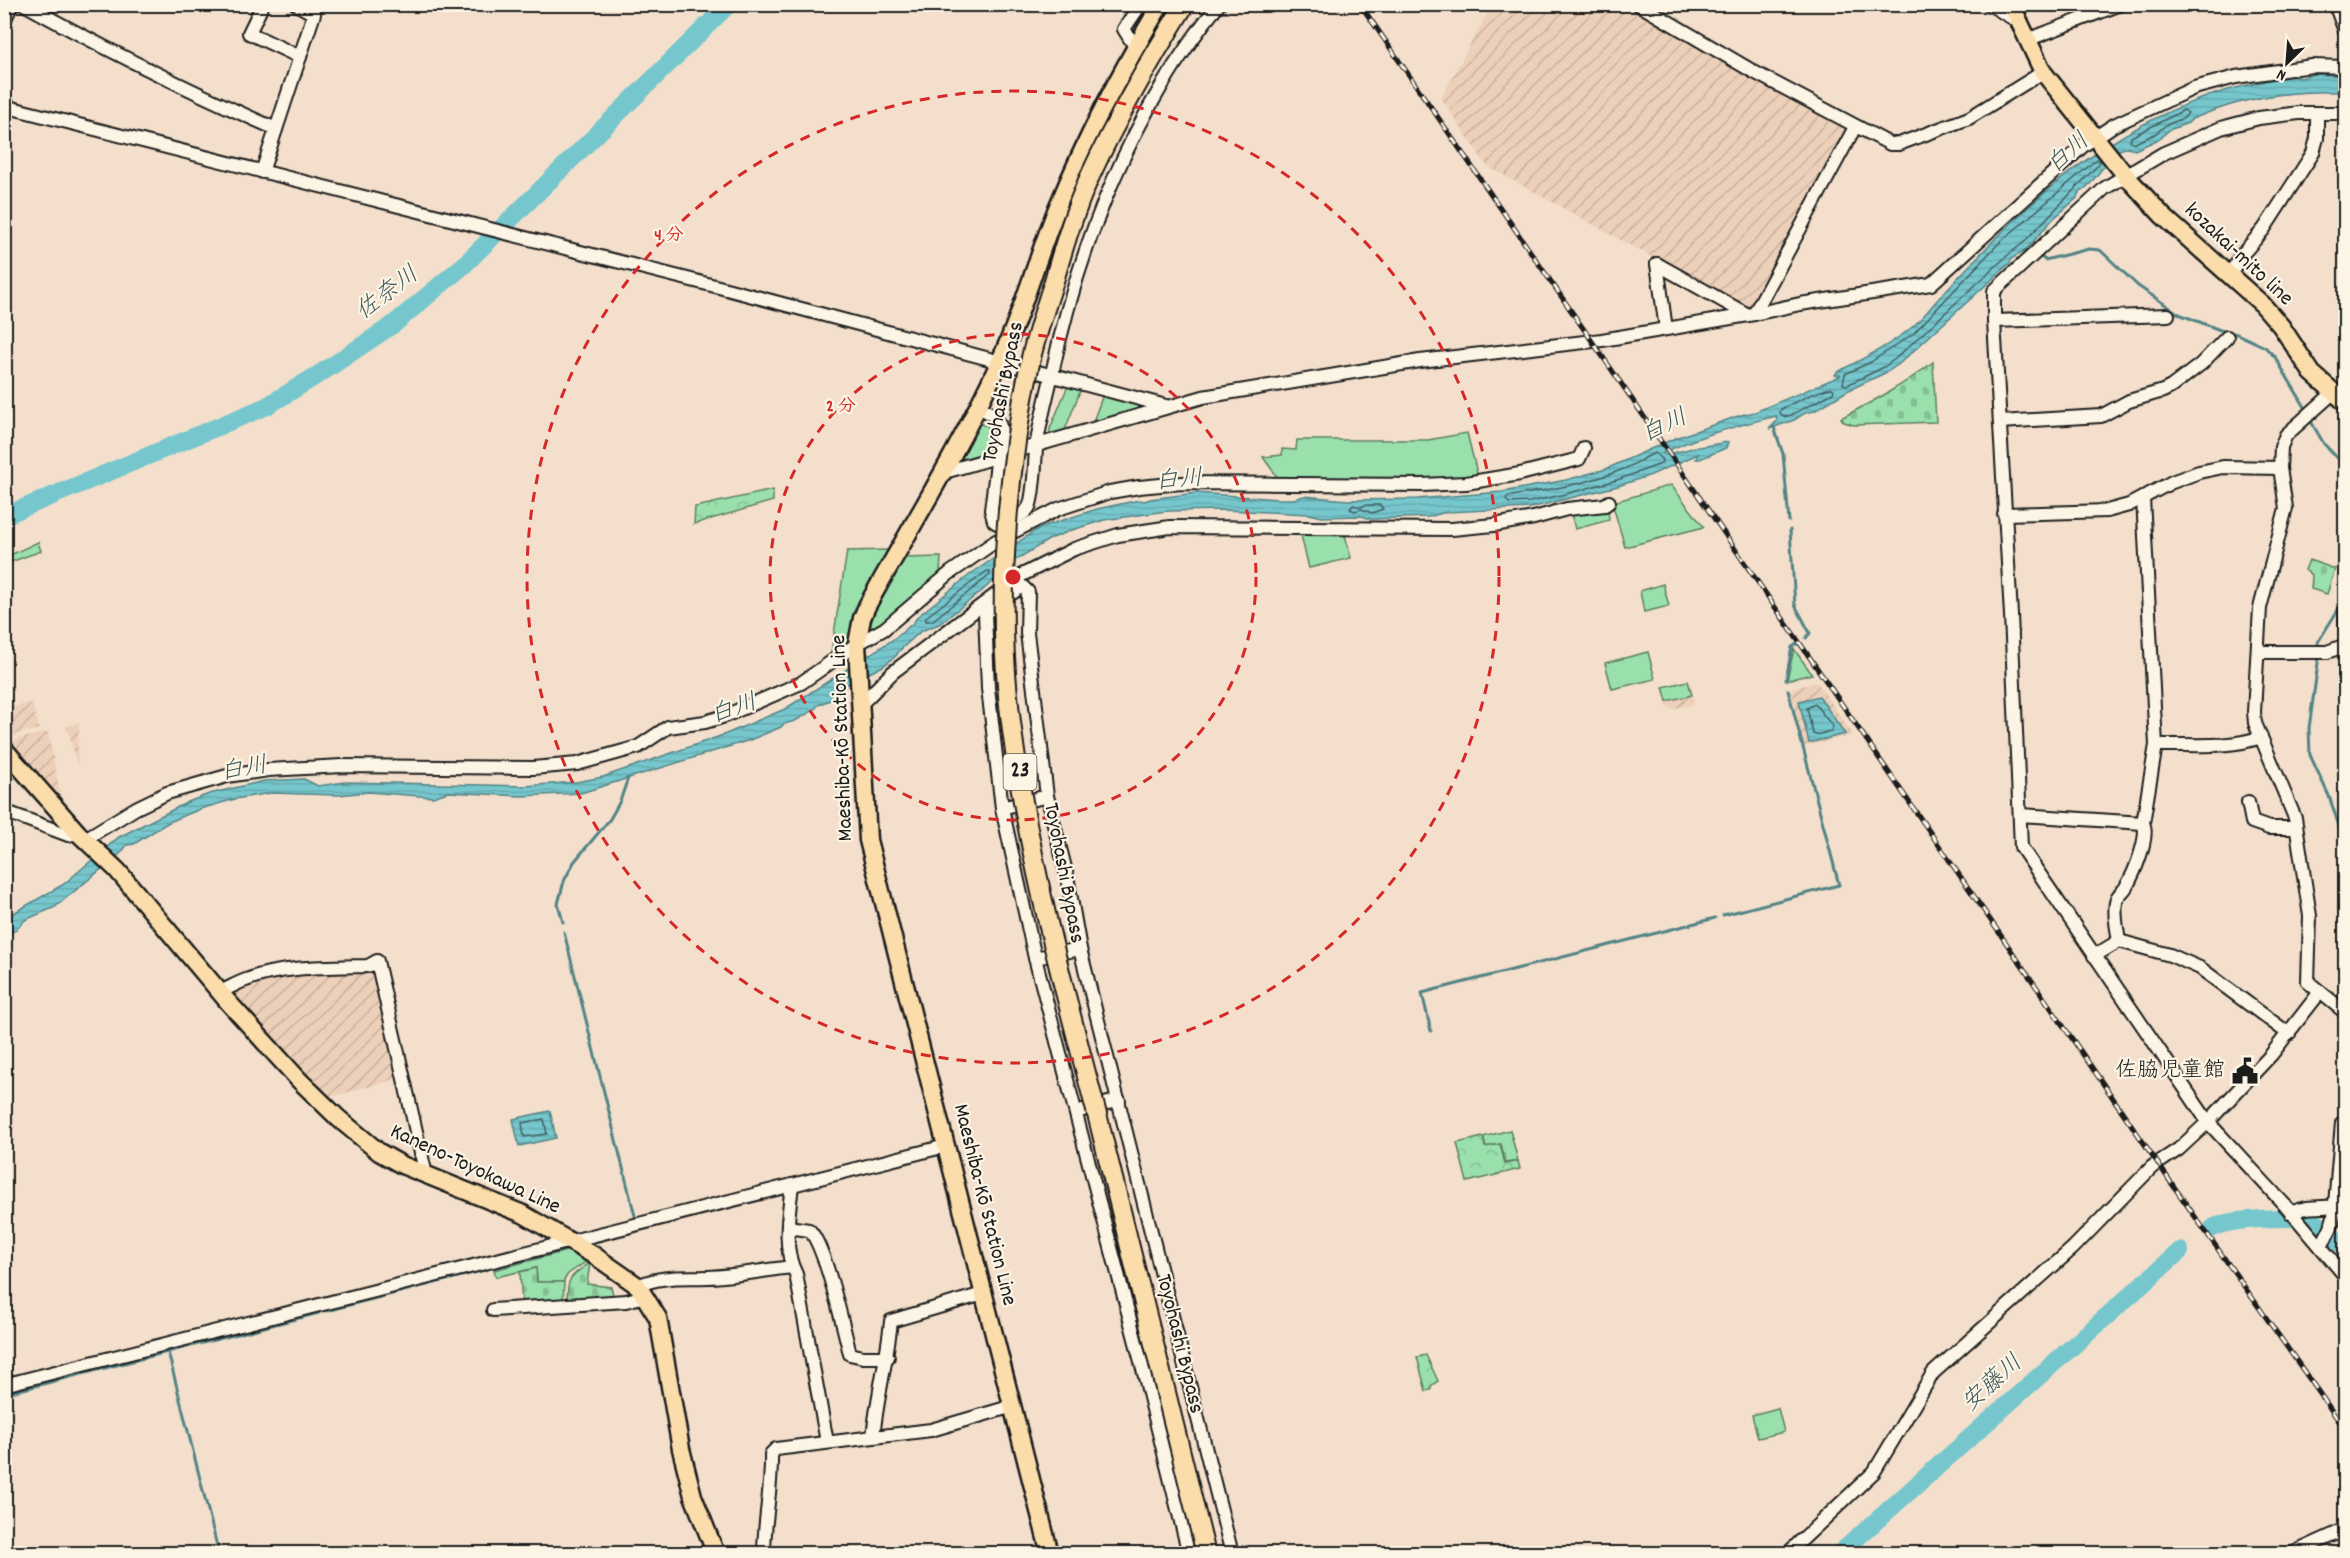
<svg xmlns="http://www.w3.org/2000/svg" width="2350" height="1558" font-family="Dekko,'Klee One',sans-serif">
  <defs>
    <pattern id="industrial-furrows" width="10" height="10" patternUnits="userSpaceOnUse" patternTransform="scale(1.5)"><rect width="10" height="10" fill="#ecd0b9"/><path d="M-1 1l2-2M0 10L10 0M9 11l2-2" fill="none" stroke="#cab29e"/></pattern>
    <pattern id="forest-crowns" width="20" height="18" patternUnits="userSpaceOnUse" patternTransform="scale(1.5)"><rect width="20" height="18" fill="#9ae0ad"/><path d="M2 6a3 3 0 1 1 6 0M12 15a3 3 0 1 1 6 0" fill="none" stroke="#84c094"/></pattern>
    <pattern id="cemetery-stones" width="16" height="16" patternUnits="userSpaceOnUse" patternTransform="scale(1.5)"><rect width="16" height="16" fill="#9ae0ad"/><path d="M2 7V4a2 2 0 0 1 4 0v3zM10 15v-3a2 2 0 0 1 4 0v3z" fill="#84c094"/></pattern>
    <pattern id="water-rules" width="6" height="5" patternUnits="userSpaceOnUse" patternTransform="scale(1.5)"><rect width="6" height="5" fill="#76c7cd"/><path d="M0 2.5h6" fill="none" stroke="#66aaaf"/></pattern>
  </defs>
  <rect width="100%" height="100%" fill="#f3dfcb"/>
  <filter id="ink" filterUnits="userSpaceOnUse"><feTurbulence type="fractalNoise" baseFrequency=".0167" numOctaves="2"/><feDisplacementMap in="SourceGraphic" scale="12" xChannelSelector="R" yChannelSelector="G"/><feConvolveMatrix kernelMatrix="1 2 1 2 8 2 1 2 1" color-interpolation-filters="sRGB"/></filter>
  <g filter="url(#ink)">
    <!-- industrial -->
    <g fill="url(#industrial-furrows)">
      <path d="M1492,5H1627L1847,131L1749,311L1487,166L1441,98Z"/>
      <path d="M1817,682L1853,735L1804,747L1790,689Z"/>
      <path d="M1692,695L1694,704L1673,709L1668,707L1667,702Z"/>
      <path d="M32,702L39,729L5,737V709Z"/>
      <path d="M78,723L79,724L77,765L67,727Z"/>
      <path d="M48,732L63,808L6,742Z"/>
      <path d="M373,970L402,1078L326,1098L230,993L251,983L263,981L336,971Z"/>
    </g>
    <!-- grass -->
    <g fill="#9ae0ad" stroke="#5b7e64" stroke-width="1.5">
      <path d="M1069,383L1082,386L1063,435L1049,439L1050,429Z"/>
      <path d="M1104,392L1155,405L1091,427Z"/>
      <path d="M977,423L988,426L990,441L989,456L953,467Z"/>
      <path d="M1467,433L1478,477L1421,481H1280L1263,457L1282,455V449L1296,450L1297,440H1428Z"/>
      <path d="M1671,485L1704,527L1625,547L1613,506L1614,502Z"/>
      <path d="M1608,509L1609,520L1575,529L1571,513Z"/>
      <path d="M1301,535H1345L1351,558L1309,568Z"/>
      <path d="M38,542L41,551L5,564V559L8,556Z"/>
      <path d="M889,550L858,609L851,645L831,653L847,551Z"/>
      <path d="M941,557L940,573L883,628L868,635L875,608L903,558Z"/>
      <path d="M1663,584L1669,606L1644,612L1640,591Z"/>
      <path d="M1794,649L1812,674L1787,680Z"/>
      <path d="M1648,652L1655,679L1612,689L1605,663Z"/>
      <path d="M1688,681L1692,695L1667,701L1663,687Z"/>
      <path d="M1510,1130L1518,1161L1506,1163L1501,1144L1486,1147L1483,1137Z"/>
      <path d="M574,1249L590,1259L568,1274L563,1282H537L536,1268L496,1277L494,1270Z"/>
      <path d="M1778,1408L1784,1432L1758,1438L1752,1415Z"/>
    </g>
    <!-- forest -->
    <g fill="url(#forest-crowns)" stroke="#5b7e64" stroke-width="1.5">
      <path d="M773,490V501L694,524L695,507Z"/>
      <path d="M1483,1137L1485,1147L1500,1144L1505,1164L1518,1161L1520,1169L1467,1182L1457,1143Z"/>
      <path d="M1426,1355L1438,1381L1431,1386V1390L1426,1391L1417,1357Z"/>
    </g>
    <!-- cemetery -->
    <g fill="url(#cemetery-stones)" stroke="#5b7e64" stroke-width="1.5">
      <path d="M1933,362L1936,422L1854,425L1844,422L1841,418C1874,401 1904,385 1933,362Z"/>
      <path d="M2309,560L2335,569L2327,594L2311,589L2312,575L2305,570Z"/>
      <path d="M590,1263L587,1284L611,1287L614,1298L567,1302C567,1277 570,1276 590,1263Z"/>
      <path d="M536,1268L537,1282H564L563,1302L522,1306L520,1272Z"/>
    </g>
    <!-- water -->
    <g fill="url(#water-rules)" stroke="#528386" stroke-width="1.5">
      <path d="M2314,74L2345,76V92C2289,90 2244,97 2192,119L2188,123L2169,130L2159,139L2135,150L2128,147L2116,151L2090,184L2078,194L2077,198L2053,219L2025,251L2011,259L2010,263L1899,364L1887,372L1847,391L1814,411L1805,413L1794,420L1769,429L1777,421L1776,416C1738,426 1699,435 1663,453L1665,455L1693,448L1728,442L1726,448L1700,459H1696L1698,454L1651,475L1618,486L1530,508L1446,512L1428,517L1371,519L1361,516L1322,517L1309,514L1223,510L1167,511L1104,520L1072,530L1050,539L1017,559L982,591L939,624L921,631L899,651L896,656L883,666L846,685L832,699L818,705L814,710L795,721L784,724L781,727L750,740L581,793L521,796L448,792L433,797L368,792L338,795L271,793L235,799L200,809L167,823L134,844L127,845L121,853L55,907L25,920L16,930L5,936V918L64,884L119,837L188,802L209,794L264,781L304,779L318,786L345,782L525,786L576,782L603,777L726,734L785,709L897,637L914,622L918,616L972,573L1035,531L1045,526L1097,509L1139,500L1145,501L1150,499L1196,493L1278,499H1294L1304,496L1348,500L1417,499L1502,492L1566,480L1606,469L1673,439L1741,415L1755,412L1840,376V375H1835L1837,372C1862,359 1889,346 1911,328C1922,319 1930,308 1939,298C1956,279 1974,261 1992,242C2064,169 2146,108 2248,85C2260,83 2290,73 2301,78Z"/>
      <path d="M1819,696L1845,734L1809,743L1799,701Z"/>
      <path d="M550,1111L556,1138L519,1146L513,1119Z"/>
    </g>
    <g fill="none" stroke-linecap="round" stroke-linejoin="round">
      <!-- shore -->
      <g stroke="#406063" stroke-width="1.5">
        <path d="M2184,110L2188,113L2184,118L2166,125L2155,134L2135,143L2130,141L2131,137Z"/>
        <path d="M2097,159L2100,161L2099,164L2022,244L2008,255L1895,359L1884,367L1847,385L1843,384L1845,374L1871,362L1914,333L1998,244Z"/>
        <path d="M1832,388L1834,390L1833,393L1791,415L1784,417L1780,413L1781,409C1794,403 1819,389 1832,388Z"/>
        <path d="M1655,453L1662,460L1661,464L1617,480L1566,494L1530,502L1509,503L1506,500L1507,497L1511,496C1548,490 1586,484 1621,470C1633,466 1643,458 1655,453Z"/>
        <path d="M1353,505L1362,507L1364,505H1380L1383,509L1372,513L1361,509L1355,511L1350,509Z"/>
        <path d="M987,571L990,572V575L932,621H926V617Z"/>
        <path d="M1815,704L1833,727L1831,731L1816,735L1813,734L1807,708Z"/>
        <path d="M544,1119L547,1134L524,1137L522,1123Z"/>
      </g>
      <!-- stream -->
      <g stroke="#528386" stroke-width="3">
        <path d="M2041,257L2045,260L2089,249L2100,250L2138,286L2179,314L2220,330L2237,334L2265,347L2275,357L2308,412"/>
        <path d="M2309,418L2324,444L2346,467"/>
        <path d="M1774,427L1783,454L1789,521"/>
        <path d="M1790,530L1795,605L1810,633L1806,638"/>
        <path d="M2319,649L2318,642L2346,597"/>
        <path d="M2319,656L2309,728L2310,755L2329,796L2346,847"/>
        <path d="M1786,680L1792,647L1797,644"/>
        <path d="M1723,915L1839,885L1788,690"/>
        <path d="M563,922L558,904L564,881L574,862L610,819L620,801L628,778"/>
        <path d="M564,932L636,1220"/>
        <path d="M1431,1031L1422,993L1715,918"/>
        <path d="M608,1238L639,1230V1229"/>
        <path d="M493,1268L570,1248"/>
        <path d="M326,1311L485,1270"/>
        <path d="M168,1352L219,1554"/>
        <path d="M4,1394L319,1313"/>
      </g>
      <!-- river -->
      <g stroke="#76c7cd" stroke-width="18">
        <path d="M4,516L267,406L324,371L394,324L464,265L729,4"/>
        <path d="M2213,1228C2230,1218 2290,1217 2312,1219L2346,1248"/>
        <path d="M1839,1554L2180,1251"/>
      </g>
      <!-- minor casing -->
      <g stroke="#1c1c1c" stroke-width="16">
        <g id="minor">
          <path d="M24,4C106,50 190,91 276,129"/>
          <path d="M263,4L249,33L300,57"/>
          <path d="M1638,4L1754,72L1890,144H1899L1969,118L2043,72"/>
          <path d="M1989,4L2019,22"/>
          <path d="M2335,4L2346,34"/>
          <path d="M4,21L12,4"/>
          <path d="M2027,40L2121,4"/>
          <path d="M1135,47L1124,29L1141,4"/>
          <path d="M4,106L715,286L1166,406"/>
          <path d="M2346,113H2299L2259,118L2221,128L2164,153L2105,188L1994,291V321L2011,615L2021,847L2208,1122L2293,1214L2346,1277"/>
          <path d="M262,172L314,14L296,4"/>
          <path d="M1657,264L1748,315"/>
          <path d="M1657,264L1666,329"/>
          <path d="M2230,275L2240,257L2264,229L2313,153L2317,138V113"/>
          <path d="M1754,314L1855,127"/>
          <path d="M1994,321L2168,315"/>
          <path d="M2333,393L2286,435L2281,447L2280,468L2286,508L2260,608L2254,712L2255,723L2295,818L2310,916L2308,982L2346,1013"/>
          <path d="M978,407C991,413 999,417 1001,431L991,510L994,521L997,523C1007,520 1024,517 1029,507C1034,497 1035,462 1036,449C1039,425 1046,401 1051,378C1079,244 1132,111 1219,4"/>
          <path d="M2000,422L2101,416L2129,401L2163,391L2171,387L2201,364L2227,337"/>
          <path d="M941,473L1203,397L1420,361L1602,340L1754,314L1800,304L1931,284L2084,145L2114,125L2194,88L2236,77L2312,66L2346,67"/>
          <path d="M2004,514L2107,511L2129,505L2172,482L2199,472L2223,467L2280,468"/>
          <path d="M2346,614V629"/>
          <path d="M2258,652H2327L2346,645"/>
          <path d="M861,704L893,672L1022,575L1074,549L1118,535L1170,527L1452,529L1494,525L1534,518L1567,509L1605,505L1609,502"/>
          <path d="M2156,745C2190,744 2229,749 2261,737"/>
          <path d="M2248,802L2252,822L2269,828H2296"/>
          <path d="M1002,808L1047,796"/>
          <path d="M4,811L68,835L78,833"/>
          <path d="M2020,815L2143,823L2156,745L2143,498"/>
          <path d="M85,839L136,808L167,793L227,776L268,770L342,766L533,768L577,764L638,747L668,727L705,722L725,716L801,683L857,644L884,629L950,573L996,541L1058,509L1110,492L1139,487L1182,483L1422,485L1466,483L1520,474L1579,459L1584,448"/>
          <path d="M2119,941C2117,929 2113,910 2117,898C2119,894 2124,891 2126,887C2134,874 2150,836 2143,823"/>
          <path d="M2094,956L2119,941L2170,955L2200,968L2289,1034"/>
          <path d="M1035,958L1080,949"/>
          <path d="M220,992C229,988 237,983 246,980C281,966 330,967 368,966L377,961L426,1175"/>
          <path d="M1076,1112L1119,1100"/>
          <path d="M792,1185C789,1213 782,1248 796,1274L827,1442"/>
          <path d="M2291,1213C2312,1203 2326,1210 2346,1204"/>
          <path d="M788,1227L809,1230C825,1244 844,1330 850,1354L863,1357H888"/>
          <path d="M2321,1247L2331,1227L2334,1216L2342,1123L2346,1120"/>
          <path d="M638,1286C661,1275 684,1278 708,1277C736,1276 764,1270 792,1267"/>
          <path d="M493,1310L626,1301L645,1296"/>
          <path d="M4,1385L946,1146"/>
          <path d="M873,1437C877,1398 887,1360 891,1321L983,1294"/>
          <path d="M764,1554C764,1520 772,1488 771,1454L776,1449L931,1430L1013,1406"/>
          <path d="M1189,1554L1144,1373L1035,958L1002,808L988,688L985,613L1022,586L1028,592L1027,633L1047,796L1067,876L1080,949L1232,1554"/>
          <path d="M1787,1554L1874,1472L1933,1373L2073,1248L2152,1167L2179,1149L2208,1122L2271,1055L2320,992"/>
          <path d="M2291,1554L2346,1529"/>
        </g>
      </g>
      <!-- major casing -->
      <g stroke="#1c1c1c" stroke-width="21">
        <g id="major">
          <path d="M2011,4L2043,72L2126,176L2163,216L2262,304L2281,326L2312,373L2346,403"/>
          <path d="M4,749L78,833L117,870L229,1003L299,1080L338,1118L379,1152L402,1165L523,1214L595,1256L638,1286L658,1318L681,1449L693,1496L716,1554"/>
          <path d="M1050,1554L868,840L857,644L862,618L867,606C912,525 961,446 999,363C1023,312 1037,257 1058,206C1087,136 1122,69 1161,4"/>
        </g>
      </g>
      <!-- minor -->
      <use href="#minor" stroke="#fcf5e5" stroke-width="12"/>
      <!-- major -->
      <use href="#major" stroke="#fbddab" stroke-width="16"/>
      <!-- rail casing -->
      <g stroke="#1c1c1c" stroke-width="5">
        <path id="rail" d="M1360,4L2170,1181L2346,1431"/>
      </g>
      <!-- rail -->
      <use href="#rail" stroke="#fcf5e5" stroke-width="3" stroke-dasharray="9" stroke-linecap="butt"/>
      <!-- highway-bridge casing -->
      <g stroke="#1c1c1c" stroke-width="22" stroke-linecap="butt">
        <path id="highway-bridge" d="M1185,4C1151,59 1118,115 1091,174C1075,208 1064,245 1054,281C1046,306 1037,332 1031,358C1008,465 997,587 1008,696C1023,841 1062,982 1099,1122C1136,1266 1171,1410 1206,1554"/>
      </g>
      <!-- highway-bridge -->
      <use href="#highway-bridge" stroke="#fbddab" stroke-width="18"/>
    </g>
  </g>
  <!-- distance rings -->
  <g fill="none" stroke="#d62828" stroke-width="3" stroke-dasharray="10 8">
    <circle cx="1013" cy="577" r="243"/>
    <circle cx="1013" cy="577" r="486"/>
  </g>
  <!-- icons -->
  <defs>
    <g id="civic-bare" transform="scale(2.07)"><path d="M-.6-6.5H3V-4.5H.6V-3L4-1V1h2V6H-6V1h2V-1L-.6-3ZM-1.2 2.5V6h2.4V2.5Z" fill="#1c1c1c" stroke="#fcf5e5" stroke-width="2.5" paint-order="stroke"/></g>
  </defs>
  <g fill-rule="evenodd">
    <use href="#civic-bare" x="2245" y="1071"/>
  </g>
  <g text-anchor="middle" dominant-baseline="central" stroke-width="4.5" stroke-linejoin="round" paint-order="stroke">
    <!-- shield labels -->
    <rect fill="#fcf5e5" stroke="#5f5d58" stroke-width="1.5" x="1003.5" y="754" width="33" height="36" rx="4.5"/>
    <g font-size="21" font-weight="bold" fill="#1c1c1c">
      <text x="1020" y="772">23</text>
    </g>
    <!-- street labels -->
    <g font-size="22" fill="#1c1c1c" stroke="#fcf5e5">
      <text transform="translate(2238 255) rotate(43)">kozakai-mito line</text>
      <text transform="translate(1004 392) rotate(-79)">Toyohashi Bypass</text>
      <text transform="translate(843 738) rotate(-92)">Maeshiba-Kō Station Line</text>
      <text transform="translate(1063 873) rotate(79)">Toyohashi Bypass</text>
      <text transform="translate(475 1170) rotate(25)">Kaneno-Toyokawa Line</text>
      <text transform="translate(984 1205) rotate(76)">Maeshiba-Kō Station Line</text>
      <text transform="translate(1179 1344) rotate(76)">Toyohashi Bypass</text>
    </g>
    <!-- poi labels -->
    <g font-size="22" fill="#1c1c1c" stroke="#fcf5e5" text-anchor="end">
      <text x="2225" y="1071">佐脇児童館</text>
    </g>
    <!-- water labels -->
    <g font-size="24" font-style="italic" fill="#3c585a" stroke="#fcf5e5">
      <text transform="translate(2069 154) rotate(-42)">白川</text>
      <text transform="translate(388 294) rotate(-37)">佐奈川</text>
      <text transform="translate(1665 427) rotate(-25)">白川</text>
      <text transform="translate(1179 481) rotate(-5)">白川</text>
      <text transform="translate(734 710) rotate(-19)">白川</text>
      <text transform="translate(244 770) rotate(-10)">白川</text>
      <text transform="translate(1993 1384) rotate(-42)">安藤川</text>
    </g>
  </g>
  <circle cx="1013" cy="577" r="9" fill="#d62828" stroke="#fcf5e5" stroke-width="3"/>
  <g font-size="18" text-anchor="middle" font-weight="bold" fill="#d62828" stroke="#fcf5e5" stroke-width="4.5" stroke-linejoin="round" paint-order="stroke">
    <text x="669" y="240">4 分</text>
    <text x="841" y="411">2 分</text>
  </g>
  <!-- margin -->
  <rect width="2350" height="1558" fill="none" stroke="#fcf5e5" stroke-width="24"/>
  <rect x="12" y="12" width="2326" height="1534" fill="none" stroke="#1c1c1c" stroke-width="2" filter="url(#ink)"/>
  <!-- north arrow -->
  <g transform="translate(2287 63) rotate(205)" stroke="#fcf5e5" stroke-width="4.5" paint-order="stroke">
  <path d="M0-4.5L10 22L0 15L-10 22Z" fill="#1c1c1c"/>
  <text y="-9" font-size="16" font-weight="bold" text-anchor="middle" fill="#1c1c1c">N</text>
  </g>
</svg>
